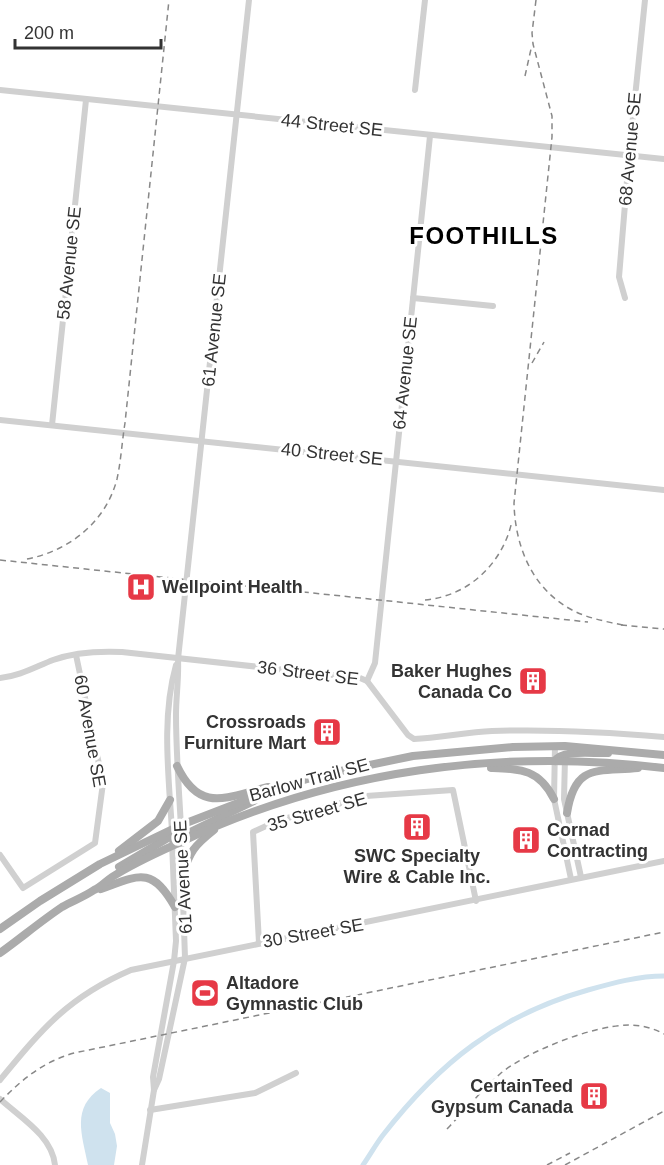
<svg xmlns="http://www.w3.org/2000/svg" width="664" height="1165" font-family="Helvetica,sans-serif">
  <rect width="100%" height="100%" fill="#fff"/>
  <!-- water -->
  <path fill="#cfe2ee" d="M101,1088L110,1093V1123L115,1134L117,1146L114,1165H88C82,1134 71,1108 101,1088Z"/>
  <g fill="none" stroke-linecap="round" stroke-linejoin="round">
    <!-- canal -->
    <path stroke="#cfe2ee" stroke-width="5" d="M363,1165C370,1155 376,1144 383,1135C439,1063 499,1015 588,990C613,983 638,976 664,976"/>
    <!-- minor -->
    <g stroke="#d0d0d0" stroke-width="6">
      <path d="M0,90L664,159"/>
      <path d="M415,90L425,0"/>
      <path d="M413,298L493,306"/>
      <path d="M625,298L619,277L629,156L645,0"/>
      <path d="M0,420L664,490"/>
      <path d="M52,425L86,100"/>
      <path d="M0,678C20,676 35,667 53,660C75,652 99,651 122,652L360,678L367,681L408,735L414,739C440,738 466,732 492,731C550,729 607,732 664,737"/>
      <path d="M367,681L375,663L430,136"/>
      <path d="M555,746L554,799L571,879"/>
      <path d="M565,758L564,799L581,877"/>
      <path d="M181,827C179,790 176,752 176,715C176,696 179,678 178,659L249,0"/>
      <path d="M172,831C169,778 161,718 176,665"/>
      <path d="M0,855L23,888L95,843L103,783L76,655"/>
      <path d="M259,943L253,832L277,821L366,796L453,790L476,901"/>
      <path d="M0,1080C42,1029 68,997 131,970L664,861"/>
      <path d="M154,1090L159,1079L185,958L181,840"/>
      <path d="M0,1099C21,1118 52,1136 55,1165"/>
      <path d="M150,1110L255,1093L296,1073"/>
      <path d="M142,1165L154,1090L153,1077L174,961L176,941L172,842"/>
    </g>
    <!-- major -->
    <g stroke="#ababab" stroke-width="8">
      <path d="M555,761C562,749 594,754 608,753"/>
      <path d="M177,766C200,814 226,797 268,787"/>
      <path d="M491,768C521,769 539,769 554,799"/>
      <path d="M567,813C575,763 597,772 638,768"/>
      <path d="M174,841L186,834L254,801"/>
      <path d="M119,851L158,821L170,800"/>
      <path d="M119,867L178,832"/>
      <path d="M182,876C190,851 194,846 214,830"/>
      <path d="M101,889C139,875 152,866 175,907"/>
      <path d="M0,929L40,901L100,864L181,825L282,786L326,774L413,756L513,747L565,746L664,755"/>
      <path d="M0,953C21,938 41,921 62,907C72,901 84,897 94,890C101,887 106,881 112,877C135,862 161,851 185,840C335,770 501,748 664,768"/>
    </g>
    <!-- rail -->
    <g stroke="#888" stroke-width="1.5" stroke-dasharray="6 4.5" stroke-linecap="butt">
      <path d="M536,0L532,33L533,44L552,116V137L514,503C515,546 532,590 574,611C590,619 609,622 627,626"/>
      <path d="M525,76L531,49"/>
      <path d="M532,363L544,342"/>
      <path d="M27,559C69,551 106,522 117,479C121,461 122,441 125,423L169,0"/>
      <path d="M0,560L588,622"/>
      <path d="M425,600C469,596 503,563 512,521"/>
      <path d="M621,625L664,629"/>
      <path d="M0,1102C22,1079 43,1062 74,1053L664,932"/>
      <path d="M447,1129C465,1110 482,1090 501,1073C528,1051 594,1025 629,1025C641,1025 653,1028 664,1034"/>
      <path d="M547,1165L570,1153"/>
      <path d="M565,1165L664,1111"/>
    </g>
  </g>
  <!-- icons -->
  <defs>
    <g id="hospital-square" transform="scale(1.5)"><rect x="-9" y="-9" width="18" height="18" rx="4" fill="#e63946" stroke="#fff"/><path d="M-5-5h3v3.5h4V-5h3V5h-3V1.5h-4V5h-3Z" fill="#fff"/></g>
    <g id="building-square" transform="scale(1.5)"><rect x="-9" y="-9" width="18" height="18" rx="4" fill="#e63946" stroke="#fff"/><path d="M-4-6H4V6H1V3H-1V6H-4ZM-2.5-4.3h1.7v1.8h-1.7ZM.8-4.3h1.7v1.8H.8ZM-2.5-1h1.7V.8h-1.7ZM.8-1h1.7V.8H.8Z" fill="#fff"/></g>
    <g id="stadium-square" transform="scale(1.5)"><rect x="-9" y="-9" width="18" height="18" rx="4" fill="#e63946" stroke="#fff"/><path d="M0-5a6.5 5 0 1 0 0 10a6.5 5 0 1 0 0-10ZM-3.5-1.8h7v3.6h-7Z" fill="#fff"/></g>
  </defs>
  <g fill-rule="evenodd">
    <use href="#hospital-square" x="141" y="587"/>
    <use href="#building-square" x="533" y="681"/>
    <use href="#building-square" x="327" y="732"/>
    <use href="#building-square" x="417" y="827"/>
    <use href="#building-square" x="526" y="840"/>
    <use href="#stadium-square" x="205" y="993"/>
    <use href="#building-square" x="594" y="1096"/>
  </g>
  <g text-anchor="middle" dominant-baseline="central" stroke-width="6" stroke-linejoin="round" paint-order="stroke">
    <!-- street labels -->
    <g font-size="18" fill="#333" stroke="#fff">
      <text transform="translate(332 125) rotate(6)">44 Street SE</text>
      <text transform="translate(630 149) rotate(-85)">68 Avenue SE</text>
      <text transform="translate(69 263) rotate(-84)">58 Avenue SE</text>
      <text transform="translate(214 330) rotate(-84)">61 Avenue SE</text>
      <text transform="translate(405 373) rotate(-84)">64 Avenue SE</text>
      <text transform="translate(332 454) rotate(6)">40 Street SE</text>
      <text transform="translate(308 673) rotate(7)">36 Street SE</text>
      <text transform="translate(90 731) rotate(80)">60 Avenue SE</text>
      <text transform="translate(309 780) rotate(-15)">Barlow Trail SE</text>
      <text transform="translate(317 812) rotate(-16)">35 Street SE</text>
      <text transform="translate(183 877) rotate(-93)">61 Avenue SE</text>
      <text transform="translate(313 933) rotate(-10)">30 Street SE</text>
    </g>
    <!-- poi labels -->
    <g font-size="18" font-weight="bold" fill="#333" stroke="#fff" text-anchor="start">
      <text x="162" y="587">Wellpoint Health</text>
      <text x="512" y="671" text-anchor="end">Baker Hughes<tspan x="512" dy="21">Canada Co</tspan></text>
      <text x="306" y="722" text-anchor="end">Crossroads<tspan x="306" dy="21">Furniture Mart</tspan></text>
      <text x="547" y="830">Cornad<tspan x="547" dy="21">Contracting</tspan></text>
      <text x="417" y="856" text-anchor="middle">SWC Specialty<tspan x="417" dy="21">Wire &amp; Cable Inc.</tspan></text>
      <text x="226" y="983">Altadore<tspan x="226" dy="21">Gymnastic Club</tspan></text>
      <text x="573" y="1086" text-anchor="end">CertainTeed<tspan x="573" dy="21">Gypsum Canada</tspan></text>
    </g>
    <!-- district labels -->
    <g font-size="24" font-weight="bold" letter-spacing="1.5" fill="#000" stroke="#fff">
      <text x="484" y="235">FOOTHILLS</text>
    </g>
  </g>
  <!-- scale -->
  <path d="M15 39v9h146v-9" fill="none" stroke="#333333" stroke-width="3"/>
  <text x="24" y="39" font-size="18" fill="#333333" stroke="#ffffff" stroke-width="4.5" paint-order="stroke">200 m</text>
</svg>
